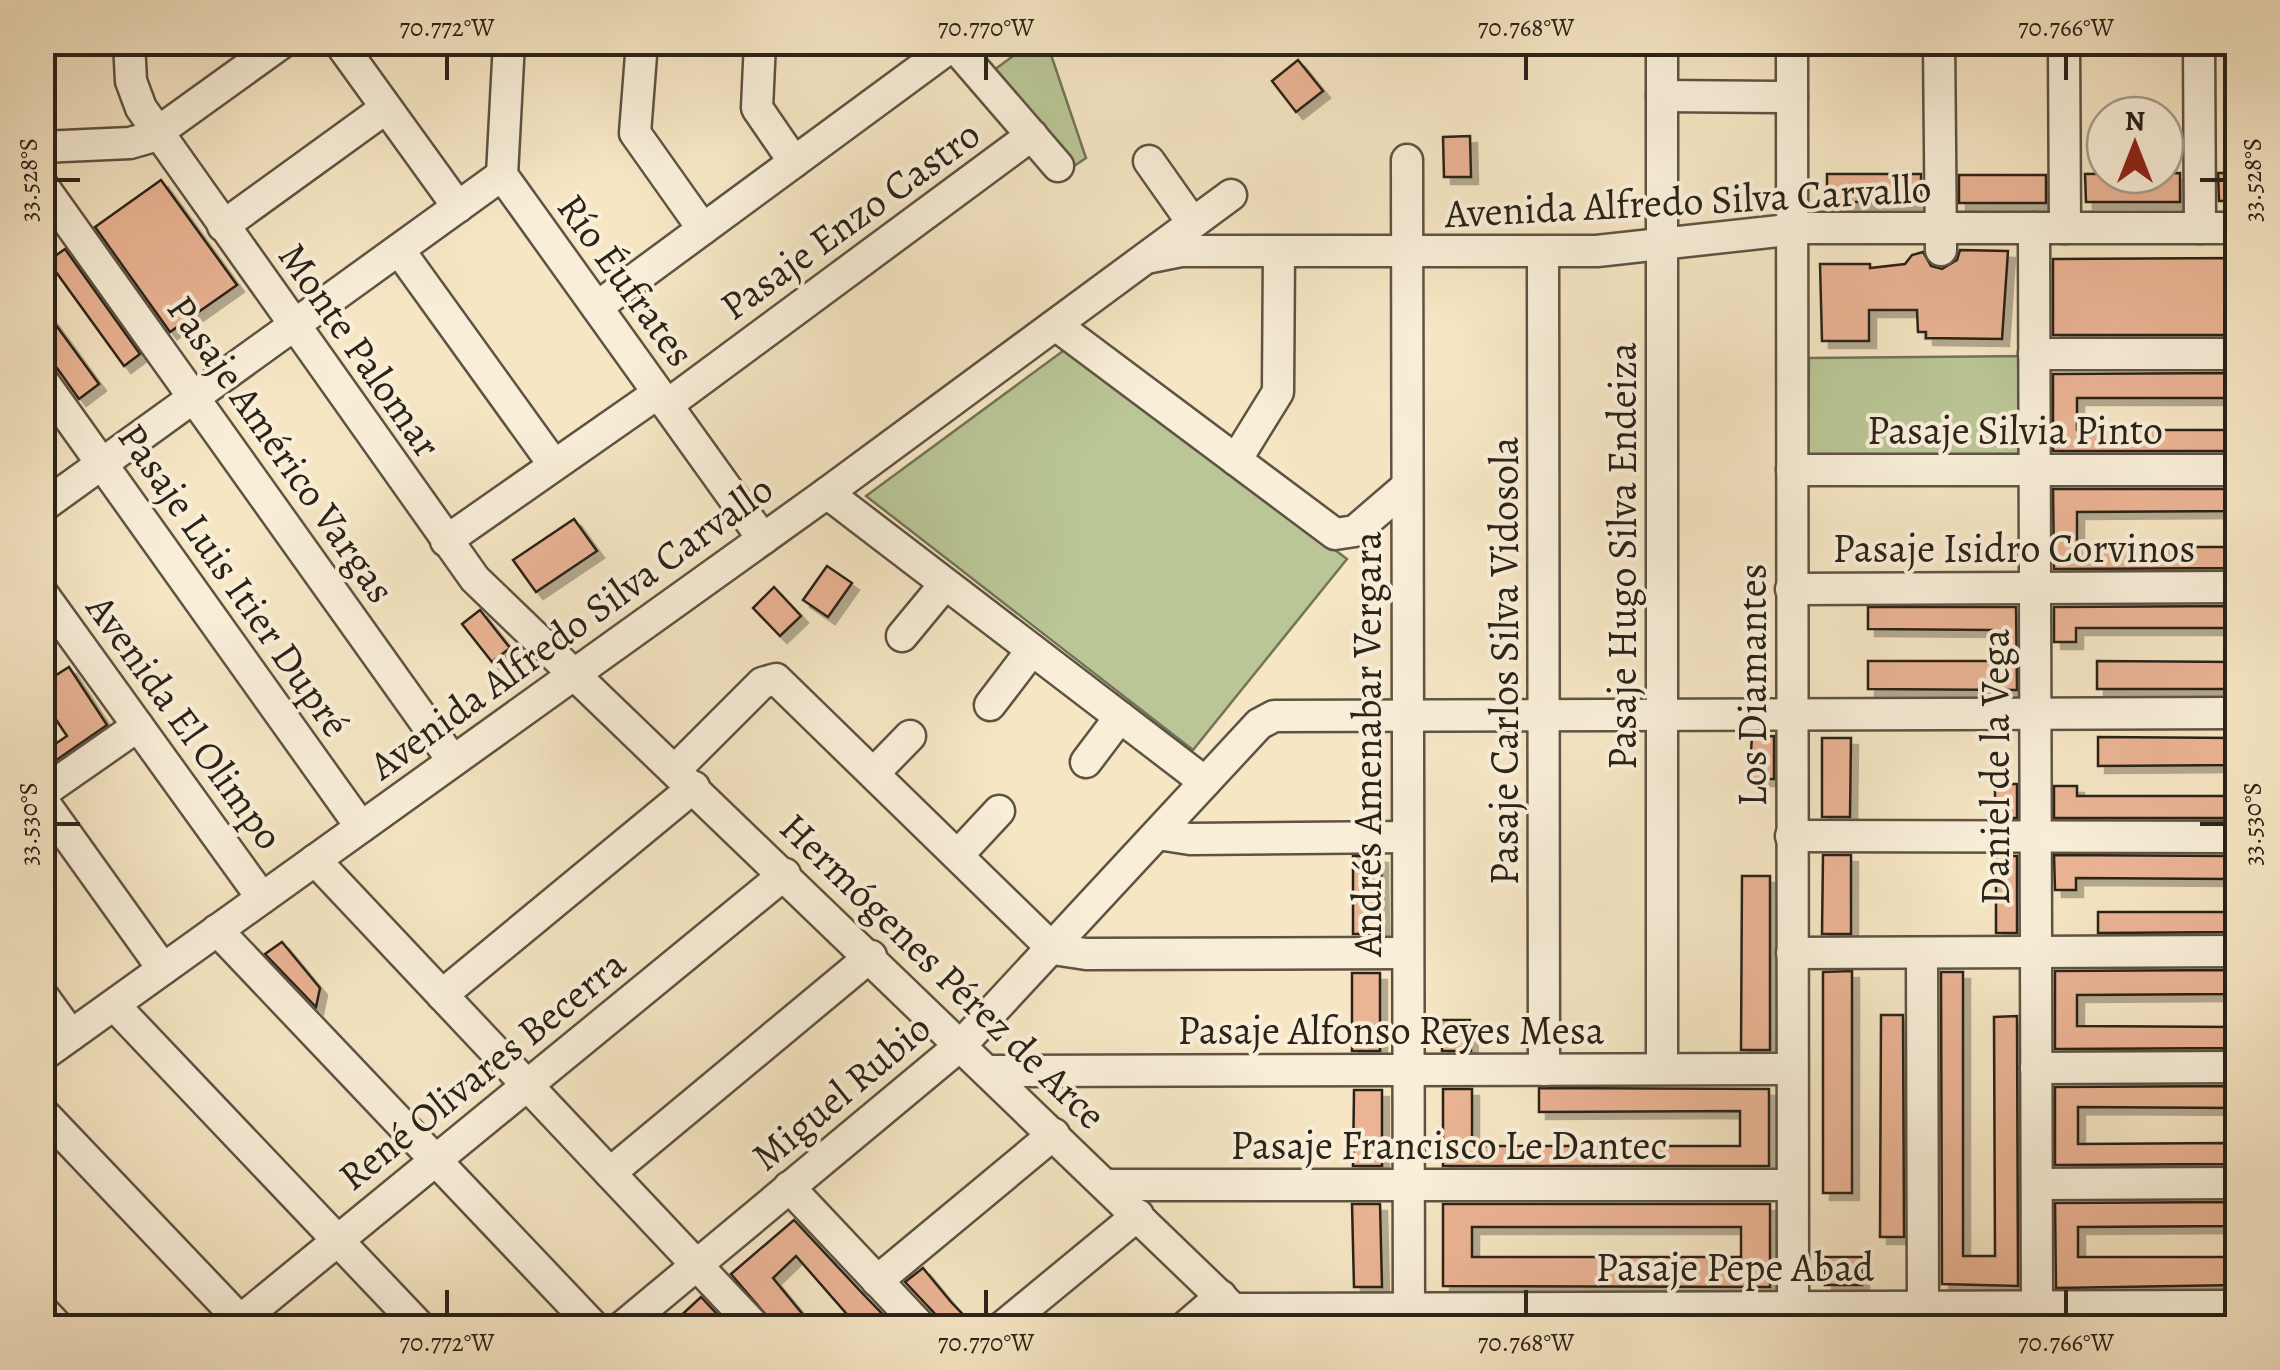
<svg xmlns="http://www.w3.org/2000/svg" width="2280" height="1370" font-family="Alegreya,serif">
  <defs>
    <filter id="shadow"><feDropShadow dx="7" dy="7" stdDeviation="0" flood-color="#0004"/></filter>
  </defs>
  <rect width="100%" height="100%" fill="#f6e6c4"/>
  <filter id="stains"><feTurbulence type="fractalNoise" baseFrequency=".002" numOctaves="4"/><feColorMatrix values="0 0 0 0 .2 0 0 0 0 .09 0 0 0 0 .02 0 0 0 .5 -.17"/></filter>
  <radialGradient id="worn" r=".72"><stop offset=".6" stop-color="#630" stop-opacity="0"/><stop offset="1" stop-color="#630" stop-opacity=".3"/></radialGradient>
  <!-- green -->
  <g fill="#bac696" stroke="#727457" stroke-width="2.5">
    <path d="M1031,43H1047L1086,158L1074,166L994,70Z"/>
    <path d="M1067,348L1347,559L1193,750L866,496Z"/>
    <path d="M2029,356L2028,464H1808L1809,358Z"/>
    <path d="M1286,1320L1396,1321V1327L1279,1328Z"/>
  </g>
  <!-- building -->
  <g fill="#ebb495" stroke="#2b2218" stroke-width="2.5" fill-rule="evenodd" filter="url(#shadow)">
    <path d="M1298,60L1323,91L1296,112L1272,81Z"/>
    <path d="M1470,136L1471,177H1444L1443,137Z"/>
    <path d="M2180,173V202H2086L2085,174Z"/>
    <path d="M2218,173H2238V201H2219Z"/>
    <rect x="1827" y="174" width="94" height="28"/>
    <rect x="1959" y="175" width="87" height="28"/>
    <path d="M161,180L237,285L170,332L95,227Z"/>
    <path d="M65,249L140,354L124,366L48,261Z"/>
    <path d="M1960,250L2008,251L2002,339L1926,338V332H1918L1917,310H1869V341H1822L1820,264H1870V268L1905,264L1912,255L1923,252L1931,266L1942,269L1957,260Z"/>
    <path d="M2238,258V335H2053V259Z"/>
    <path d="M42,306L99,384L79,399L57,368L42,362Z"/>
    <path d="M2238,373V398H2077V430H2238V451H2053V374Z"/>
    <path d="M2053,489H2238V511L2077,512V547H2238V568L2054,569Z"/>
    <path d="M574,519L597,551L536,592L513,560Z"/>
    <path d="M827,566L852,583L828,617L803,600Z"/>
    <path d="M774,587L801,616L780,636L753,608Z"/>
    <path d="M2238,606V628H2076V642H2054V607Z"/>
    <path d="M1868,607H2016L2017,690L1868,689V661H1992V630L1868,629Z"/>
    <path d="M480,610L510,648L492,662L462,624Z"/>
    <path d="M2097,661L2238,662V689H2097Z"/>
    <path d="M69,667L107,725L42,770V753L67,736L42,699V684Z"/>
    <path d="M1774,736V779H1749L1752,737Z"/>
    <path d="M2098,737L2238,738V765L2098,766Z"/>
    <path d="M1822,738H1851L1850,817H1822Z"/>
    <rect x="1995" y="784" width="22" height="34"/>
    <path d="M2054,786H2077V796H2238V818H2054Z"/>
    <path d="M1823,855H1851V934H1822Z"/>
    <path d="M2054,855L2229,856V879L2076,878V890H2055Z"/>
    <path d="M1353,856H1381L1382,934H1353Z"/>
    <rect x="1996" y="856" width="21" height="77"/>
    <path d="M1742,876H1770V1050H1741Z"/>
    <path d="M2098,912H2238V932L2098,933Z"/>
    <path d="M282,942L320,988L316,1007L265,954Z"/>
    <path d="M2229,970V994L2077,995V1026L2238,1027V1048L2055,1049V971Z"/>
    <path d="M1852,971V1193H1823V972Z"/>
    <path d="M1941,972H1963V1256H1995L1994,1017L2017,1016L2018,1286L1942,1284Z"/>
    <rect x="1352" y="973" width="28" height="78"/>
    <path d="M1881,1015H1903L1904,1237H1880Z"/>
    <path d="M1442,1020H1470L1471,1051H1442Z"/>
    <path d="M2238,1086V1108L2078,1107V1144L2226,1143V1164L2055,1165V1087Z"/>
    <path d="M1539,1088L1769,1089V1166H1443V1089H1472V1146H1740V1111L1539,1112Z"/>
    <path d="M1354,1090H1382V1166H1353Z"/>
    <path d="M2238,1202V1226L2078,1227V1257H2238V1285L2056,1288L2055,1203Z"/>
    <path d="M1352,1204H1380L1382,1287H1354Z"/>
    <path d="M1443,1204H1770V1287L1443,1286ZM1472,1227H1741V1257H1472Z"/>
    <path d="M794,1220L863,1294L896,1328H859L796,1256L773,1278L814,1328H777L731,1274Z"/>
    <rect x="1825" y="1257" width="37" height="28"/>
    <path d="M923,1268L951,1302L976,1328H940L936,1315L905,1282Z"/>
    <path d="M701,1297L730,1328H668L688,1309Z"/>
  </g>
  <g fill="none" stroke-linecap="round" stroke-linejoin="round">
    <!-- minor casing -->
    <g stroke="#5e5343" stroke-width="35">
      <g id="minor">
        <path d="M129,42L131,81L141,108L475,579L1253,1328"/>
        <path d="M339,42L458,207"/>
        <path d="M509,42L502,175L763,539"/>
        <path d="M642,42L635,133L703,229"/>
        <path d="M760,42L757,108L794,162"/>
        <path d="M951,42L1058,166"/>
        <path d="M1662,42V1069"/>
        <path d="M1792,42L1793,1328"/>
        <path d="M1939,42L1941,250"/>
        <path d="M2064,42L2065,228"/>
        <path d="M2199,42L2200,228"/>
        <path d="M1662,96L1792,97"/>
        <path d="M42,147L130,143L151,137L283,42"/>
        <path d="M1407,160L1409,1328"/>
        <path d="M1149,161L1192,222"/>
        <path d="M42,185L453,761"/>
        <path d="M223,226L386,108"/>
        <path d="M2034,228L2037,1306"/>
        <path d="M399,250L554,465"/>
        <path d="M1543,252L1544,1070"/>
        <path d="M1151,257L1181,251H1597L1806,228H2238"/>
        <path d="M597,307L953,45"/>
        <path d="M1057,326L1335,534L1355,531L1406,487"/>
        <path d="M2034,354H2238"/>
        <path d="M42,380L361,827"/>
        <path d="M667,405L1032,135"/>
        <path d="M1236,460L1278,392L1279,252"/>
        <path d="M1792,470H2238"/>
        <path d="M827,493L1205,782"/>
        <path d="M42,507L502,175"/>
        <path d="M446,541L658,393"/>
        <path d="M1791,589L2238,587"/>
        <path d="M42,593L262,898"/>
        <path d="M902,636L945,584"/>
        <path d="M990,705L1032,650"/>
        <path d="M1086,762L1120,717"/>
        <path d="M676,769L762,683L776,679L1053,949L1086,954L1407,953"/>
        <path d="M874,773L910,736"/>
        <path d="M42,793L138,726"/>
        <path d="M42,800L163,969"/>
        <path d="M1158,834L1190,839L1407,837"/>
        <path d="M1791,836L2238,837"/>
        <path d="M958,855L999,811"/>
        <path d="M315,860L756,1328"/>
        <path d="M217,930L595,1328"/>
        <path d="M1792,953L2238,951"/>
        <path d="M1922,953L1923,1307"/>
        <path d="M42,995L71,1035"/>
        <path d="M442,995L694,787"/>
        <path d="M114,1005L421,1328"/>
        <path d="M42,1056L827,493L1231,195"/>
        <path d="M2036,1068L2238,1067"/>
        <path d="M990,1071L1792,1069"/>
        <path d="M42,1112L240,1320"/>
        <path d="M610,1173L871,956"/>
        <path d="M2037,1184L2238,1183"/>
        <path d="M1107,1185H1792"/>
        <path d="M789,1187L922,1328"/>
        <path d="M877,1281L1054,1134"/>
        <path d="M1233,1309L2238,1306"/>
        <path d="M42,1310L59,1328"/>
        <path d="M231,1328L785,874"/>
        <path d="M621,1328L962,1044L1259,724L1274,716L2238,713"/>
        <path d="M1001,1328L1138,1215"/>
        <path d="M1184,1328L1221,1296"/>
      </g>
    </g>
    <!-- minor -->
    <use href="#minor" stroke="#f9efd9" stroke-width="30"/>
  </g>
  <!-- ticks -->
  <path fill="none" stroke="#2b2218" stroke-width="4" d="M447,55V80M986,55V80M1526,55V80M2066,55V80M55,180H80M2200,180H2225M55,824H80M2200,824H2225M447,1290V1315M986,1290V1315M1526,1290V1315M2066,1290V1315"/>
  <g text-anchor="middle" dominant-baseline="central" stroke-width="8" stroke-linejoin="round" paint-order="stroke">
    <!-- street labels -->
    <g font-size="40" fill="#2b2218" stroke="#f9efd9">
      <text transform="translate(1688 201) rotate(-3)">Avenida Alfredo Silva Carvallo</text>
      <text transform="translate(850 220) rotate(-36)">Pasaje Enzo Castro</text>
      <text transform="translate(626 280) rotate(54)">Río Éufrates</text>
      <text transform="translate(360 350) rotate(55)">Monte Palomar</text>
      <text x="2015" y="430">Pasaje Silvia Pinto</text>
      <text transform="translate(281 449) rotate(55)">Pasaje Américo Vargas</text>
      <text x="2014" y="548">Pasaje Isidro Corvinos</text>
      <text transform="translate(1622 556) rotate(-90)">Pasaje Hugo Silva Endeiza</text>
      <text transform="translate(234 580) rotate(55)">Pasaje Luis Itier Dupré</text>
      <text transform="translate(571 627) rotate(-36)">Avenida Alfredo Silva Carvallo</text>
      <text transform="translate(1504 661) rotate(-90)">Pasaje Carlos Silva Vidosola</text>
      <text transform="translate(1752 685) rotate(-90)">Los Diamantes</text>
      <text transform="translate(185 722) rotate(54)">Avenida El Olimpo</text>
      <text transform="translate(1367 744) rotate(-90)">Andrés Amenabar Vergara</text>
      <text transform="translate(1995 767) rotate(-90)">Daniel de la Vega</text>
      <text transform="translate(943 971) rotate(44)">Hermógenes Pérez de Arce</text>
      <text x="1391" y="1030">Pasaje Alfonso Reyes Mesa</text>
      <text transform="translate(482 1070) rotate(-39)">René Olivares Becerra</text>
      <text transform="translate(841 1092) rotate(-40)">Miguel Rubio</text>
      <text x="1449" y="1145">Pasaje Francisco Le Dantec</text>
      <text x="1735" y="1267">Pasaje Pepe Abad</text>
    </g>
  </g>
  <!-- margin -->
  <rect width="2280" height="1370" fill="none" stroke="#f6e6c4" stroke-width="110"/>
  <!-- north arrow -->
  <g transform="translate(2135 145)"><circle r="48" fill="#f9efd9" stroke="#a79d8c" stroke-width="2.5"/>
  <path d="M0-8L18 38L0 25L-18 38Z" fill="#8f2418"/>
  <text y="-15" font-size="28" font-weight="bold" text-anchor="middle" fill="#2b2218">N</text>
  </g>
  <rect x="55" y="55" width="2170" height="1260" fill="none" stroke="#2b2218" stroke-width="4"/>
  <g font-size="25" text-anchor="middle" fill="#2b2218">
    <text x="447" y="36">70.772°W</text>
    <text x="986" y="36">70.770°W</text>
    <text x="1526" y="36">70.768°W</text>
    <text x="2066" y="36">70.766°W</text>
    <text transform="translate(28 180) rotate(-90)" y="9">33.528°S</text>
    <text transform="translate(2252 180) rotate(-90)" y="9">33.528°S</text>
    <text transform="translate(28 824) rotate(-90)" y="9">33.530°S</text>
    <text transform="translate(2252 824) rotate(-90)" y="9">33.530°S</text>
    <text x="447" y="1351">70.772°W</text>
    <text x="986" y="1351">70.770°W</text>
    <text x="1526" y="1351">70.768°W</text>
    <text x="2066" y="1351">70.766°W</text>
  </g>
  <rect width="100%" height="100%" filter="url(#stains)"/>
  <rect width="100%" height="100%" fill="url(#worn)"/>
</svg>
